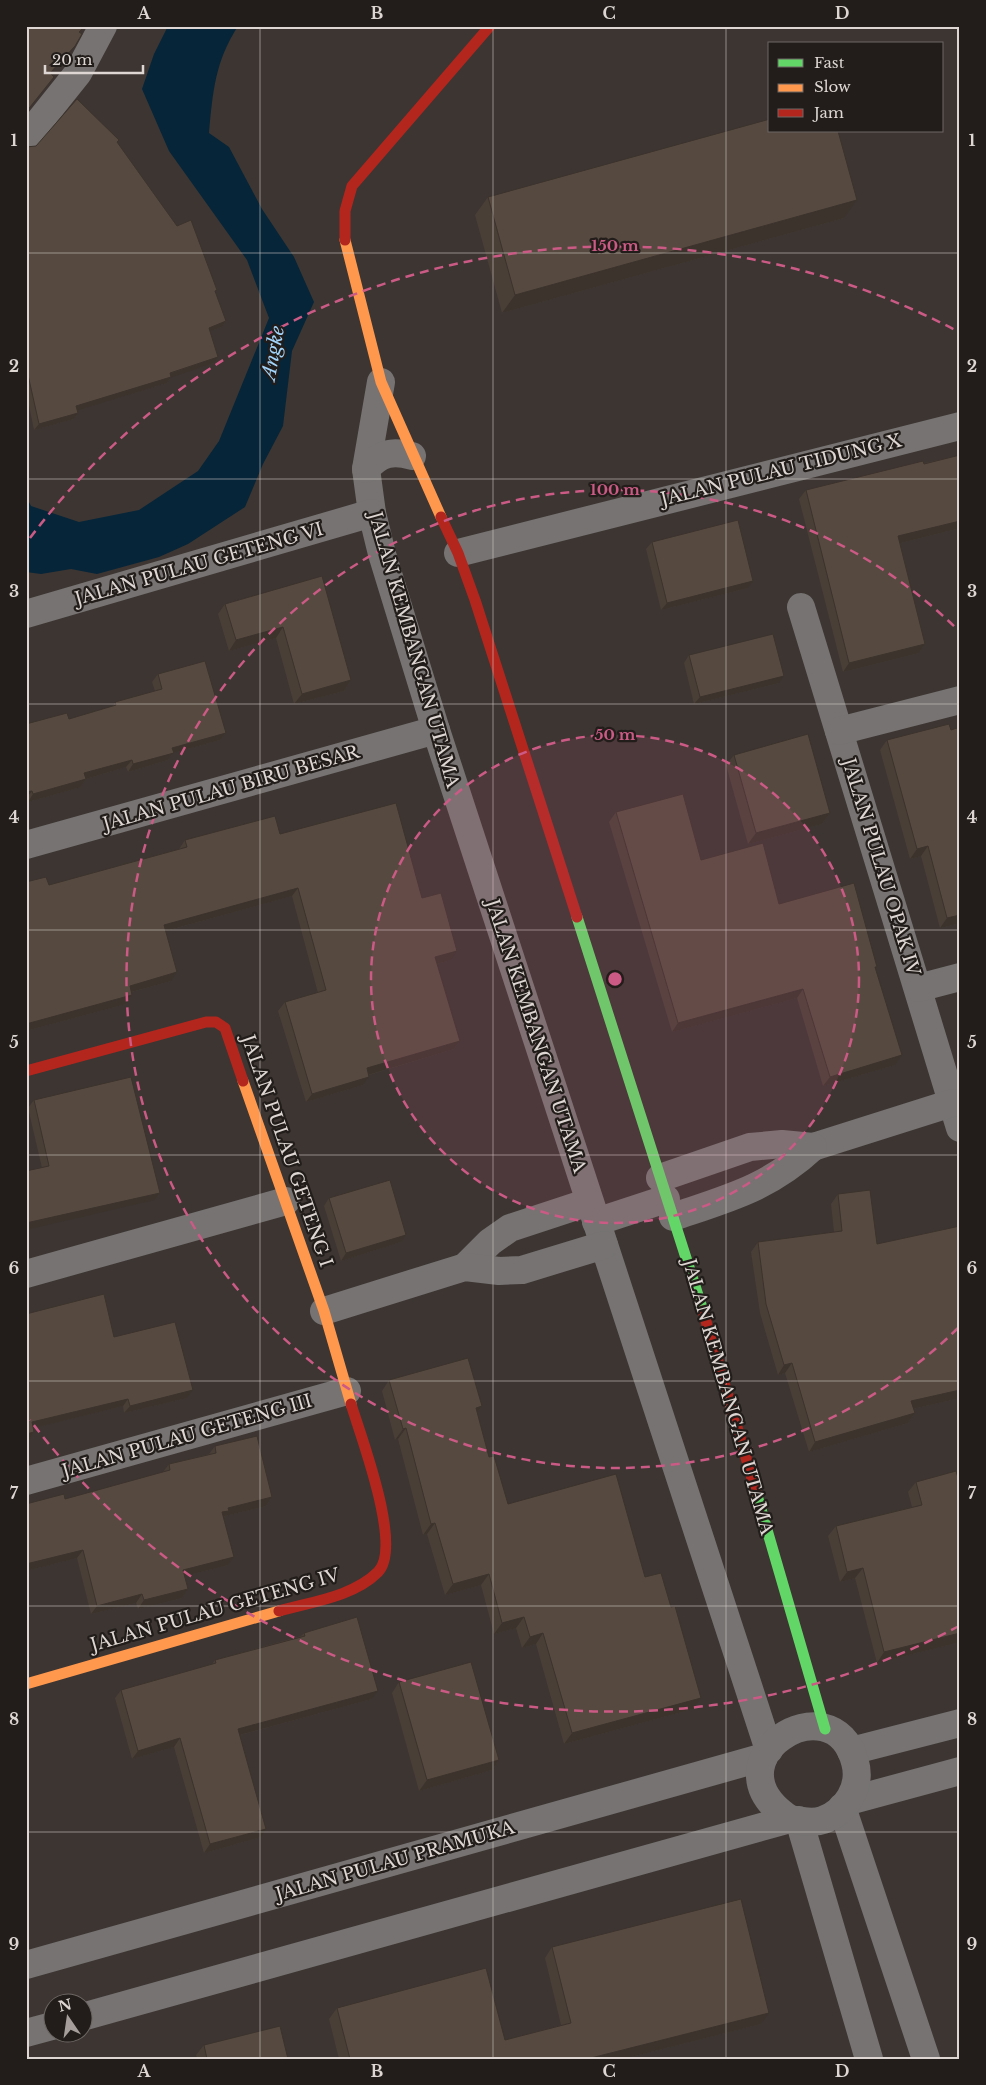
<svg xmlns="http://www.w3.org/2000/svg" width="986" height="2085" font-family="'Libre Baskerville',serif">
  <rect width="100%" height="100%" fill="#3c3532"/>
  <!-- water -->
  <path fill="#062539" d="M168,26H238C215,62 213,91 209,133L229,147L262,209L294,257L314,302L292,351L283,426L263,464L245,507L188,544L159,557L97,574L71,569L41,574L26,572V496L31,506L79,522L139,510L198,471L219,441L269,318L247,260L169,151L142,89L154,54Z"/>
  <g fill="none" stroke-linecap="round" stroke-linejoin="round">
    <!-- street -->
    <g stroke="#767372" stroke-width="28">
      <path d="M26,138L78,73L103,26"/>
      <path d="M381,382L366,469L372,513L382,554L436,730L769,1750"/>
      <path d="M366,469C380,453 393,450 412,456"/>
      <path d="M458,553L960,426"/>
      <path d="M801,607L960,1128"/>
      <path d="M26,614L372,513"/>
      <path d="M839,731L960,700"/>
      <path d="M26,845L436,730"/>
      <path d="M918,988L960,977"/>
      <path d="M660,1178L750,1147L782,1144L813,1147L952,1103"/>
      <path d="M673,1217C729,1198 769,1188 813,1147"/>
      <path d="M596,1222L666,1199"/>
      <path d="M465,1267L490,1242L510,1228L589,1202"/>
      <path d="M26,1274L286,1201"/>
      <path d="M324,1311L465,1267L499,1271L522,1270L604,1245"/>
      <path d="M26,1481L347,1391"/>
      <path d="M851,1751L960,1723"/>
      <path d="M849,1801L960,1771"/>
      <path d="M842,1807L926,2059"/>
      <path d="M799,1820L869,2059"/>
      <path d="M26,1965L764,1757"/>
      <path d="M82,2017L790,1819C801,1821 812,1824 823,1820C846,1812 862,1787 855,1762C833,1678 702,1761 790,1819"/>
      <path d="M26,2033L52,2026"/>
    </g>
    <!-- fast -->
    <g stroke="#63d668" stroke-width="11">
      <path d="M577,917L703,1311"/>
      <path d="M756,1492L825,1729"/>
    </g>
    <!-- slow -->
    <g stroke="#ff974d" stroke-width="11">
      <path d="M345,240L381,382L441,517"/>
      <path d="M243,1081L324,1311L351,1404"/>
      <path d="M26,1684L279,1611"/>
    </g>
    <!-- jam -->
    <g stroke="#b3261e" stroke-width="11">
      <path d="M345,240V211L352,186L490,26"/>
      <path d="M441,517L458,553L475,600L577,917"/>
      <path d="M26,1071L206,1022H216L225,1028L243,1081"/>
      <path d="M703,1311L756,1492"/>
      <path d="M279,1611C310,1602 353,1597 378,1572C403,1547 361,1437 351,1404"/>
    </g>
  </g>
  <!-- wall -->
  <g fill="#4a3f37">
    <path d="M117,143L215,293L226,321L222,327L210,331L214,363L171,377L167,383L77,410L78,413L74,419L34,430L26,391V147Z"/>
    <path d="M488,197L844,218L502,313L475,215Z"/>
    <path d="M960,455V528L900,543L925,644L919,653L843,672L799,499L806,490Z"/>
    <path d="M652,542L748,588L661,610L646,549Z"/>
    <path d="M322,576L351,680L344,691L294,704L276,638L229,651L218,614L225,604Z"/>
    <path d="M689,655L779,683L694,704L684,663Z"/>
    <path d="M158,674L226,733L220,740L173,753L168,760L128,772L126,767L86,779L81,787L28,802L27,798L69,719L113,706L115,702L155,691L152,682Z"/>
    <path d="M887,740L960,923L940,928L921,856L910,859L880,750Z"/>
    <path d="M734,755L830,813L822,824L748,844L726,765Z"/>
    <path d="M616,812L701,860L779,904L875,969L895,1065L823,1086L797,998L672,1032L609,822Z"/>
    <path d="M280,834L422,898L451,960L437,964L460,1041L454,1049L369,1075L363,1085L306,1102L278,1011L285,1002L318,993L292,896L166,931L171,981L132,992V995L126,1004L26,1031V882L49,885L179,849L185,840Z"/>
    <path d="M34,1100L160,1193L155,1200L42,1168L28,1108Z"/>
    <path d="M838,1194L877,1244L960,1226V1398L913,1409L915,1413L908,1423L809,1452L785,1373L778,1375L760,1313L751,1252L758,1242L834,1232L831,1204Z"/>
    <path d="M329,1198L401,1242L341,1261L324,1206Z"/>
    <path d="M26,1314L114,1337L187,1398L124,1413L123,1406L33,1428L34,1432L29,1440Z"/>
    <path d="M389,1380L482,1406L477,1413L489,1457L508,1504L645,1577L693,1709L564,1744L536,1644L522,1648L516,1628L494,1634L481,1585L445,1595L427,1534L423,1535L398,1439L395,1440L382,1391Z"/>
    <path d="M215,1446L272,1497L266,1506L225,1516L224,1518L228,1565L185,1576L188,1589L182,1598L138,1609L136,1603L91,1614L77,1558L26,1571V1504L65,1499L163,1472L169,1464L209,1454Z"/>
    <path d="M916,1482L960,1485V1642L877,1663L855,1578L840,1582L828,1536L836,1526L912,1507L908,1492Z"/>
    <path d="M304,1633L372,1699L240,1735L261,1837L204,1853L174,1747L132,1759L115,1698L121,1690L212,1664L215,1660L301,1636Z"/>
    <path d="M399,1682L499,1760L492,1770L419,1791L392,1693Z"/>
    <path d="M552,1947L761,2024L623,2059H339L329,2019L337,2008L505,2040L561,2025L545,1958Z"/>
    <path d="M204,2045L288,2059H197L196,2055Z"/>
  </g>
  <!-- shaded-wall -->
  <g fill="#3c332d">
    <path d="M75,46L71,52L45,79L50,73Z"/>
    <path d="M857,200L844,218L502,313L515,295Z"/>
    <path d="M226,321L222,327L205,333L209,328Z"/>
    <path d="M218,357L214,363L167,379L171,377L167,383L72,412L76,406Z"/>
    <path d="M78,413L74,419L34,430L39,424Z"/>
    <path d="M960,521V528L892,545L898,536Z"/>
    <path d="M753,581L748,588L661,610L667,603Z"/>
    <path d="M283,627L276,638L229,651L236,640Z"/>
    <path d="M925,644L919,653L843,672L849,663Z"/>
    <path d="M784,676L779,683L694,704L700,697Z"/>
    <path d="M351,680L344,691L294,704L302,694Z"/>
    <path d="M226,733L220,740L173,753L168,760L128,772L133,764L172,748Z"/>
    <path d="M132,760L126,767L79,781L84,773Z"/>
    <path d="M86,779L81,787L28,802L33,794Z"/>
    <path d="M32,791L26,798V792Z"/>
    <path d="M830,813L822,824L748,844L756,833Z"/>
    <path d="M928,846L921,856L910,859L917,849Z"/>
    <path d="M298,888L292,896L158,933L164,925Z"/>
    <path d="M960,915V923L940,928L947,918Z"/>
    <path d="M457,951L451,960L429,966L435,957Z"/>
    <path d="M177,972L171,981L124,994L130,986Z"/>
    <path d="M803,989L797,998L672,1032L678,1023Z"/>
    <path d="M132,995L126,1004L26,1031V1024Z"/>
    <path d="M460,1041L454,1049L361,1077L367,1068Z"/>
    <path d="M902,1055L895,1065L823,1086L830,1077Z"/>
    <path d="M369,1077L363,1085L306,1102L312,1094Z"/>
    <path d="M160,1193L155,1200L26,1230V1223Z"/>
    <path d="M406,1235L401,1242L341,1261L346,1253Z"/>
    <path d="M792,1363L785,1373L778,1375L784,1365Z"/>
    <path d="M193,1390L187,1398L124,1413L130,1406Z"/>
    <path d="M960,1390V1398L904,1411L911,1401Z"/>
    <path d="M128,1399L123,1406L26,1430L32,1422Z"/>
    <path d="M482,1406L474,1417L476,1408Z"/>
    <path d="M915,1413L908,1423L809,1452L815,1442Z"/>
    <path d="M406,1428L398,1439L395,1440L403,1429Z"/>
    <path d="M34,1432L29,1440H26V1434Z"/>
    <path d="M272,1497L266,1506L225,1516L223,1519L222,1512L228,1508Z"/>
    <path d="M435,1523L427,1534L423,1535L431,1524Z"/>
    <path d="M83,1550L77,1558L26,1571V1564Z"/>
    <path d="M234,1557L228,1565L177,1578L183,1570Z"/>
    <path d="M863,1568L855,1578L840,1582L847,1572Z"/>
    <path d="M489,1574L481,1585L445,1595L453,1584Z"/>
    <path d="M188,1589L182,1598L138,1609L144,1600Z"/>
    <path d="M142,1594L136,1603L91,1614L97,1606Z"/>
    <path d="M524,1617L516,1628L494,1634L502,1623Z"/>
    <path d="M543,1633L536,1644L522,1648L530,1637Z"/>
    <path d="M960,1633V1642L877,1663L884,1652Z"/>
    <path d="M378,1691L372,1699L232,1737L238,1729Z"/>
    <path d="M701,1698L693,1709L564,1744L572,1733Z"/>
    <path d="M180,1738L174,1747L132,1759L138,1751Z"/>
    <path d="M499,1760L492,1770L419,1791L427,1780Z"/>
    <path d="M266,1829L261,1837L204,1853L210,1844Z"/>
    <path d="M769,2013L761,2024L623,2059H587Z"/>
  </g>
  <!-- building -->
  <g fill="#564940" stroke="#3c332d">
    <path d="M26,26H85L79,32L82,34L75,46L50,73L54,77L26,112Z"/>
    <path d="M77,99L119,140L117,142L177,226L191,220L217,290L215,291L226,321L209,328L218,357L170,373L171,377L76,406L78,413L39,424L26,366V147L36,146Z"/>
    <path d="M770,119V131H838L857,200L515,295L488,197Z"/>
    <path d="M960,455V521L898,536L925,644L849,663L806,490L923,461L924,464Z"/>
    <path d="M738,520L753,581L667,603L652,542Z"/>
    <path d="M322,576L351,680L302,694L283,627L236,640L225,604Z"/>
    <path d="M773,634L784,676L700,697L689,655Z"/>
    <path d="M205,661L226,733L172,748L174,753L133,764L132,760L84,773L86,779L33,794L32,791L26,792V724L67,713L69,719L116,705L115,702L162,689L158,674Z"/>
    <path d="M949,724L951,730L960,727V915L947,918L928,846L917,849L887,740Z"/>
    <path d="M808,734L830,813L756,833L734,755Z"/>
    <path d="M683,794L701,860L763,843L779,904L854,883L877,967H875L902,1055L830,1077L803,989L678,1023L616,812Z"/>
    <path d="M396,803L422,898L441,893L457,951L435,957L460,1041L367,1068L369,1077L312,1094L285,1002L326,990L298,888L164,925L177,972L130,986L132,995L26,1024V882L46,877L49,885L187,847L185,840L275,816L280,834Z"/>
    <path d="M131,1077L160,1193L26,1223V1171L49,1166L34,1100Z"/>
    <path d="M390,1180L406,1235L346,1253L329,1198Z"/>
    <path d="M870,1190L877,1244L960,1226V1390L911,1401L915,1413L815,1442L792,1363L784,1365L766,1304L758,1242L842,1231L838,1194Z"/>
    <path d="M104,1294L114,1337L175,1322L193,1390L130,1406L128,1399L32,1422L34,1432L26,1434V1314Z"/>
    <path d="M468,1358L482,1406L476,1408L489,1457L494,1456L508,1504L616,1474L645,1577L661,1573L671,1607L675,1606L701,1698L572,1733L543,1633L530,1637L524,1617L502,1623L489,1574L453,1584L435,1523L431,1524L406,1428L403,1429L389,1380Z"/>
    <path d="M257,1436L272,1497L228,1508L229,1511L222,1512L234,1557L183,1570L188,1589L144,1600L142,1594L97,1606L83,1550L26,1564V1504L64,1494L65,1499L170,1470L169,1464L216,1453L215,1446Z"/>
    <path d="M956,1471L960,1485V1633L884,1652L863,1568L847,1572L836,1526L922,1505L916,1482Z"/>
    <path d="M357,1617L378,1691L238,1729L266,1829L210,1844L180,1738L138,1751L121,1690L216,1663L215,1660L305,1636L304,1633Z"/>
    <path d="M471,1662L499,1760L427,1780L399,1682Z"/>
    <path d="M741,1899L769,2013L587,2059H350L337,2008L486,1968L505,2040L571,2023L552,1947Z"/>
    <path d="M280,2026L288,2059H207L204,2045Z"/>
  </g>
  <!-- grid -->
  <path fill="none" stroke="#ddd6d2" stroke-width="1" stroke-opacity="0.55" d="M260,26V2059M493,26V2059M726,26V2059M26,253H960M26,479H960M26,704H960M26,930H960M26,1155H960M26,1381H960M26,1606H960M26,1832H960"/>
  <!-- distance rings -->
  <circle cx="615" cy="979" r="244" fill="#cb5a85" fill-opacity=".12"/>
  <g fill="none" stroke="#cb5a85" stroke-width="2.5" stroke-dasharray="9 6">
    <circle cx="615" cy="979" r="244"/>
    <path d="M958 1328A489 489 0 1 1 958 630"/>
    <path d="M959 1626A733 733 0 0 1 30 1420M30 538A733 733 0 0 1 959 332"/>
  </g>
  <g text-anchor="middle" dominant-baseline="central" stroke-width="4.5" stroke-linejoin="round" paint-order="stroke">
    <!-- street labels -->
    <g font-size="18" fill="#ddd6d2" stroke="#221d1a">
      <text transform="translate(781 470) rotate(-14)">JALAN PULAU TIDUNG X</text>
      <text transform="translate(199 564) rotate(-16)">JALAN PULAU GETENG VI</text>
      <text transform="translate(414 650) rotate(74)">JALAN KEMBANGAN UTAMA</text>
      <text transform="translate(231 788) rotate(-16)">JALAN PULAU BIRU BESAR</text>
      <text transform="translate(881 867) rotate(73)">JALAN PULAU OPAK IV</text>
      <text transform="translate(536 1036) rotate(72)">JALAN KEMBANGAN UTAMA</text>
      <text transform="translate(287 1151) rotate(71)">JALAN PULAU GETENG I</text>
      <text transform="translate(728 1397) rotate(74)">JALAN KEMBANGAN UTAMA</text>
      <text transform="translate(187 1436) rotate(-16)">JALAN PULAU GETENG III</text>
      <text transform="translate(215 1610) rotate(-16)">JALAN PULAU GETENG IV</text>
      <text transform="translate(395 1861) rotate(-16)">JALAN PULAU PRAMUKA</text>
    </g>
    <!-- water labels -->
    <g font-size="19" font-style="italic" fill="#a2d4fb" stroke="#221d1a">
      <text transform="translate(273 353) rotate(-80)">Angke</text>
    </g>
  </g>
  <circle cx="615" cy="979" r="8" fill="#cb5a85" stroke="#221d1a" stroke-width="2.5"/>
  <g font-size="15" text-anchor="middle" font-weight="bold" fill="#cb5a85" stroke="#221d1a" stroke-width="4.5" stroke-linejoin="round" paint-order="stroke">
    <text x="615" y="251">150 m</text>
    <text x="615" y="495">100 m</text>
    <text x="615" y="740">50 m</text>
  </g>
  <!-- border -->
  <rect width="986" height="2085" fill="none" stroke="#221d1a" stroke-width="55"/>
  <!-- legend -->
  <rect x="768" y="42" width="175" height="90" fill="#221d1a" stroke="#6d6764"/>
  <rect x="778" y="59" width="25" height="8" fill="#63d668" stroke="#6d6764"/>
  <text x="814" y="68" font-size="15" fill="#ddd6d2">Fast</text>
  <rect x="778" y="84" width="25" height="8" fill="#ff974d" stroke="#6d6764"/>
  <text x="814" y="92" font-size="15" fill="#ddd6d2">Slow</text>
  <rect x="778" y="109" width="25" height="8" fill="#b3261e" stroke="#6d6764"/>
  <text x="814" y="118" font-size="15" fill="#ddd6d2">Jam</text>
  <!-- north arrow -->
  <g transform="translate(68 2018) rotate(347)"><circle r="24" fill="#221d1a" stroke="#6d6764"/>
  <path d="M0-4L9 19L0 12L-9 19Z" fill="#a59e9a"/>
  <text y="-8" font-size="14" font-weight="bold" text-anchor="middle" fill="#ddd6d2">N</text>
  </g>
  <!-- scale -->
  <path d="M45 65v8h98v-8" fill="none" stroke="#ddd6d2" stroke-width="2.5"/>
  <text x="52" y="65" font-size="15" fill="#ddd6d2" stroke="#221d1a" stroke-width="4" paint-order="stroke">20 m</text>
  <rect x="28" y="28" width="930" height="2030" fill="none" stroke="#ddd6d2" stroke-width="2"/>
  <g font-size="16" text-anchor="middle" font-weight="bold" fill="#ddd6d2">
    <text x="144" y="19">A</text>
    <text x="377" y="19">B</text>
    <text x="609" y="19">C</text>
    <text x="842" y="19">D</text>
    <text x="14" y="146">1</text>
    <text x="972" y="146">1</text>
    <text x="14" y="372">2</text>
    <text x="972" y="372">2</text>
    <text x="14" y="597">3</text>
    <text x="972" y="597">3</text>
    <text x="14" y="823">4</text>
    <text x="972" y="823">4</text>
    <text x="14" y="1048">5</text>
    <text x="972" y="1048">5</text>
    <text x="14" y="1274">6</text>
    <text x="972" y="1274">6</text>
    <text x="14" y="1499">7</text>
    <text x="972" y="1499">7</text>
    <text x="14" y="1725">8</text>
    <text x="972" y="1725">8</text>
    <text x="14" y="1950">9</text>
    <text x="972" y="1950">9</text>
    <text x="144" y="2077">A</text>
    <text x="377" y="2077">B</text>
    <text x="609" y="2077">C</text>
    <text x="842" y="2077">D</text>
  </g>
</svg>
